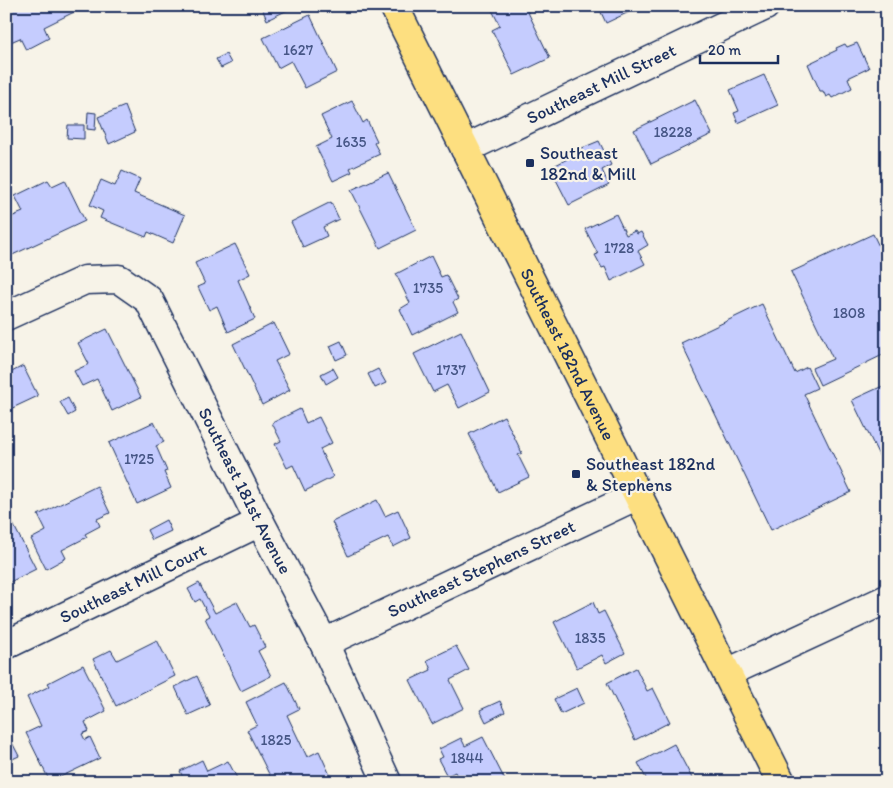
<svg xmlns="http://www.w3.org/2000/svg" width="893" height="788" font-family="Itim,sans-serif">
  <rect width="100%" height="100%" fill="#f7f3e8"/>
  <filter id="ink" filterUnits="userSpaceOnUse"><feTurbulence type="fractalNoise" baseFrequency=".02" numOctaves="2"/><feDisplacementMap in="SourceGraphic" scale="10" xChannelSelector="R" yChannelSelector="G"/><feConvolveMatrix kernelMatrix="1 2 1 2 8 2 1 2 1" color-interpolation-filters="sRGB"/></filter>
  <g filter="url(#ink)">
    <!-- building -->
    <g fill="#c5ccfe" stroke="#1b2f5e">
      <path d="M6,6H79L80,9L44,27L49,38L26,50L20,38L6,44Z"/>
      <path d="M261,6H296L267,20Z"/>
      <path d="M490,6H525L550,58L514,75L492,30L500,26Z"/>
      <path d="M598,6H629L631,11L606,23Z"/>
      <path d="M310,15L337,72L305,88L291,61L278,68L263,38Z"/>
      <path d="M857,43L869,68L848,78L852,88L832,98L830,95L826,97L823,91H820L808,64L837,50L836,48L845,44L847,47Z"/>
      <path d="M226,54L231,63L221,68L216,59Z"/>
      <path d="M764,75L778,105L738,123L734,113L739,111L730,90Z"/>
      <path d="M695,100L712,134L651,164L634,130Z"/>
      <path d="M352,101L363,123L367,120L377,141L374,143L380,154L350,168L352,172L333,181L316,147L332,139L321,116Z"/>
      <path d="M125,106L135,132L109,144L98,117Z"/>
      <path d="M88,112L96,113L95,130L87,129Z"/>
      <path d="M68,125H84V139L67,138Z"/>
      <path d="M599,141L611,165L602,170L609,185L569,205L550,168L571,157L570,153Z"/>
      <path d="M122,171L140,179L134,193L185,215L173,243L148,232L146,237L100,218L103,211L90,205L101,180L115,186Z"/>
      <path d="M388,173L416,230L380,248L351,190Z"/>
      <path d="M48,180L52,186L65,180L85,221L6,258V207L11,217L23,212L15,196Z"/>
      <path d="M331,202L339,219L323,227L327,236L303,247L291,222Z"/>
      <path d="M616,214L626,235L635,231L637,234L641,232L648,245L638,251L645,264L611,281L605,267L602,268L595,255L598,254L585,229Z"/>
      <path d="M873,234L887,263V353L820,385L812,368L833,359L791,272Z"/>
      <path d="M235,244L250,274L238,280L255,319L228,332L217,306L209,310L198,287L205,284L195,263Z"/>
      <path d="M431,256L441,277L446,275L458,299L453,302L458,312L412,335L400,309L410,303L396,274Z"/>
      <path d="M762,304L795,373L807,367L817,388L804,394L851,492L771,530L681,343Z"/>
      <path d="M274,323L289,354L275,361L290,390L262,405L233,344Z"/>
      <path d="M107,329L141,397L112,411L97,379L82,386L74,371L89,364L78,343Z"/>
      <path d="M461,331L490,392L459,408L447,385L433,392L414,354Z"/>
      <path d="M341,341L347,355L336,360L330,346Z"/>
      <path d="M23,366L38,396L6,411V375Z"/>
      <path d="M333,368L338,377L326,384L321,374Z"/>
      <path d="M378,369L386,383L375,388L368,374Z"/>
      <path d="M887,384V472L852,400Z"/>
      <path d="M68,398L75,412L68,416L60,402Z"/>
      <path d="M300,409L306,423L319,417L332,443L320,449L333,477L305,491L293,465L287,468L275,444L281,441L272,423Z"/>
      <path d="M504,416L522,453L518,455L529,477L498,492L469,434Z"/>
      <path d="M154,422L164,442L156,446L167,471L164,472L171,488L137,504L109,443Z"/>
      <path d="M97,486L110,513L97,519L100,526L85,534L87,537L62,550L66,558L46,569L31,539L46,531L38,515Z"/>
      <path d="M377,500L385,516L398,510L411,538L393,547L388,537L348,556L332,522Z"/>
      <path d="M166,520L171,531L152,540L147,530Z"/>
      <path d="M12,522L36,569L6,584V525Z"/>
      <path d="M199,583L215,613L237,602L250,627L254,625L265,647L258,651L271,676L241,691L205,618L209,616L200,599L195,602L188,589Z"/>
      <path d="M593,602L598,614L604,611L625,653L606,663L602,655L577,668L554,622Z"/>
      <path d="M157,640L175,676L116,706L93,659L111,650L117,660Z"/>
      <path d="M456,646L469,670L450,680L464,708L432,724L410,680L431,670L427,660Z"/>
      <path d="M83,665L106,711L85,722L89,731L82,734L85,740L90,737L100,758L50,782L26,733L41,726L27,697L50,686L48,683Z"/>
      <path d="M636,668L647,691L653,688L670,722L635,740L607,683Z"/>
      <path d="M197,676L210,705L188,715L175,687Z"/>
      <path d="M286,682L299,709L287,715L307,757L319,751L330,775L316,782H273L247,730L257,725L246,702Z"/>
      <path d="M577,688L584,703L561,714L554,699Z"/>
      <path d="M500,701L505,712L486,722L480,710Z"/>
      <path d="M6,731L19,756L6,762Z"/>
      <path d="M483,737L506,782H460L455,772L447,776L438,759L443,757L439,749L461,738L465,746Z"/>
      <path d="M674,744L692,778L687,782H648L638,763Z"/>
      <path d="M202,760L207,771L228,761L239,782H185L180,771Z"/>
    </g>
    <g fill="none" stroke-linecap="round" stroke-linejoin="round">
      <!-- minor casing -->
      <g stroke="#1b2f5e" stroke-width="31">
        <g id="minor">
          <path id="s1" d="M465,149L765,6"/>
          <path id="s2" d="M6,316L85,280L119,279L149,300L260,522L324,643L387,782"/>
          <path id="s3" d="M324,643L638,495"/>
          <path id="s4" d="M6,645L260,522"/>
          <path d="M727,673L887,599"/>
        </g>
      </g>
      <!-- major casing -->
      <g stroke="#1b2f5e" stroke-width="31">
        <g id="major">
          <path id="s5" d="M394,6L781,782"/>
        </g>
      </g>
      <!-- minor -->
      <use href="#minor" stroke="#f7f3e8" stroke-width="28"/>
      <!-- major -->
      <use href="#major" stroke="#fddf80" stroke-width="28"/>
    </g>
  </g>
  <!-- markers -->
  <g fill="#1b2f5e" stroke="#f7f3e8" stroke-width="2">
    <rect x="525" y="158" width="10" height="10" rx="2.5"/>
    <rect x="571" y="469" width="10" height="10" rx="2.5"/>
  </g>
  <g text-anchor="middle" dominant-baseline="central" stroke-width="4.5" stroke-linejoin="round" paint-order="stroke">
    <!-- number labels -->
    <g font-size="15" fill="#465686">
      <text x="298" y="50">1627</text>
      <text x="673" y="132">18228</text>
      <text x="351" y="142">1635</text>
      <text x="619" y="248">1728</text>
      <text x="428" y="288">1735</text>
      <text x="849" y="313">1808</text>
      <text x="451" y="370">1737</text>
      <text x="139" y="459">1725</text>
      <text x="590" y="638">1835</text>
      <text x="276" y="740">1825</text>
      <text x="467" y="758">1844</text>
    </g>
    <!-- street labels -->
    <g font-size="18" fill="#1b2f5e" stroke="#f7f3e8">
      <text stroke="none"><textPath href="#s1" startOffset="151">Southeast Mill Street</textPath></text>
      <text stroke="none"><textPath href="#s5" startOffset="389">Southeast 182nd Avenue</textPath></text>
      <text stroke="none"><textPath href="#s2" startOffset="371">Southeast 181st Avenue</textPath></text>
      <text stroke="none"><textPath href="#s3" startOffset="174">Southeast Stephens Street</textPath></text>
      <text stroke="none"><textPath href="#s4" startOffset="141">Southeast Mill Court</textPath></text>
    </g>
    <!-- poi labels -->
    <g font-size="18" fill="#1b2f5e" stroke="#f7f3e8" text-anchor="start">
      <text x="540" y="153">Southeast<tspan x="540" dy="21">182nd &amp; Mill</tspan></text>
      <text x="586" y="464">Southeast 182nd<tspan x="586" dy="21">&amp; Stephens</tspan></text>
    </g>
  </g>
  <!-- margin -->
  <rect width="893" height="788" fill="none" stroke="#f7f3e8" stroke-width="25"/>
  <rect x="12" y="12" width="868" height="763" fill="none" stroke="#1b2f5e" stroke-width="2" filter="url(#ink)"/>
  <!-- scale -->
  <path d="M700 55v8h78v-8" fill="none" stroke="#1b2f5e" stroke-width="2.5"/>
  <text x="708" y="55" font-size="15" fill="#1b2f5e" stroke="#f7f3e8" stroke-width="4" paint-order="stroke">20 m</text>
</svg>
